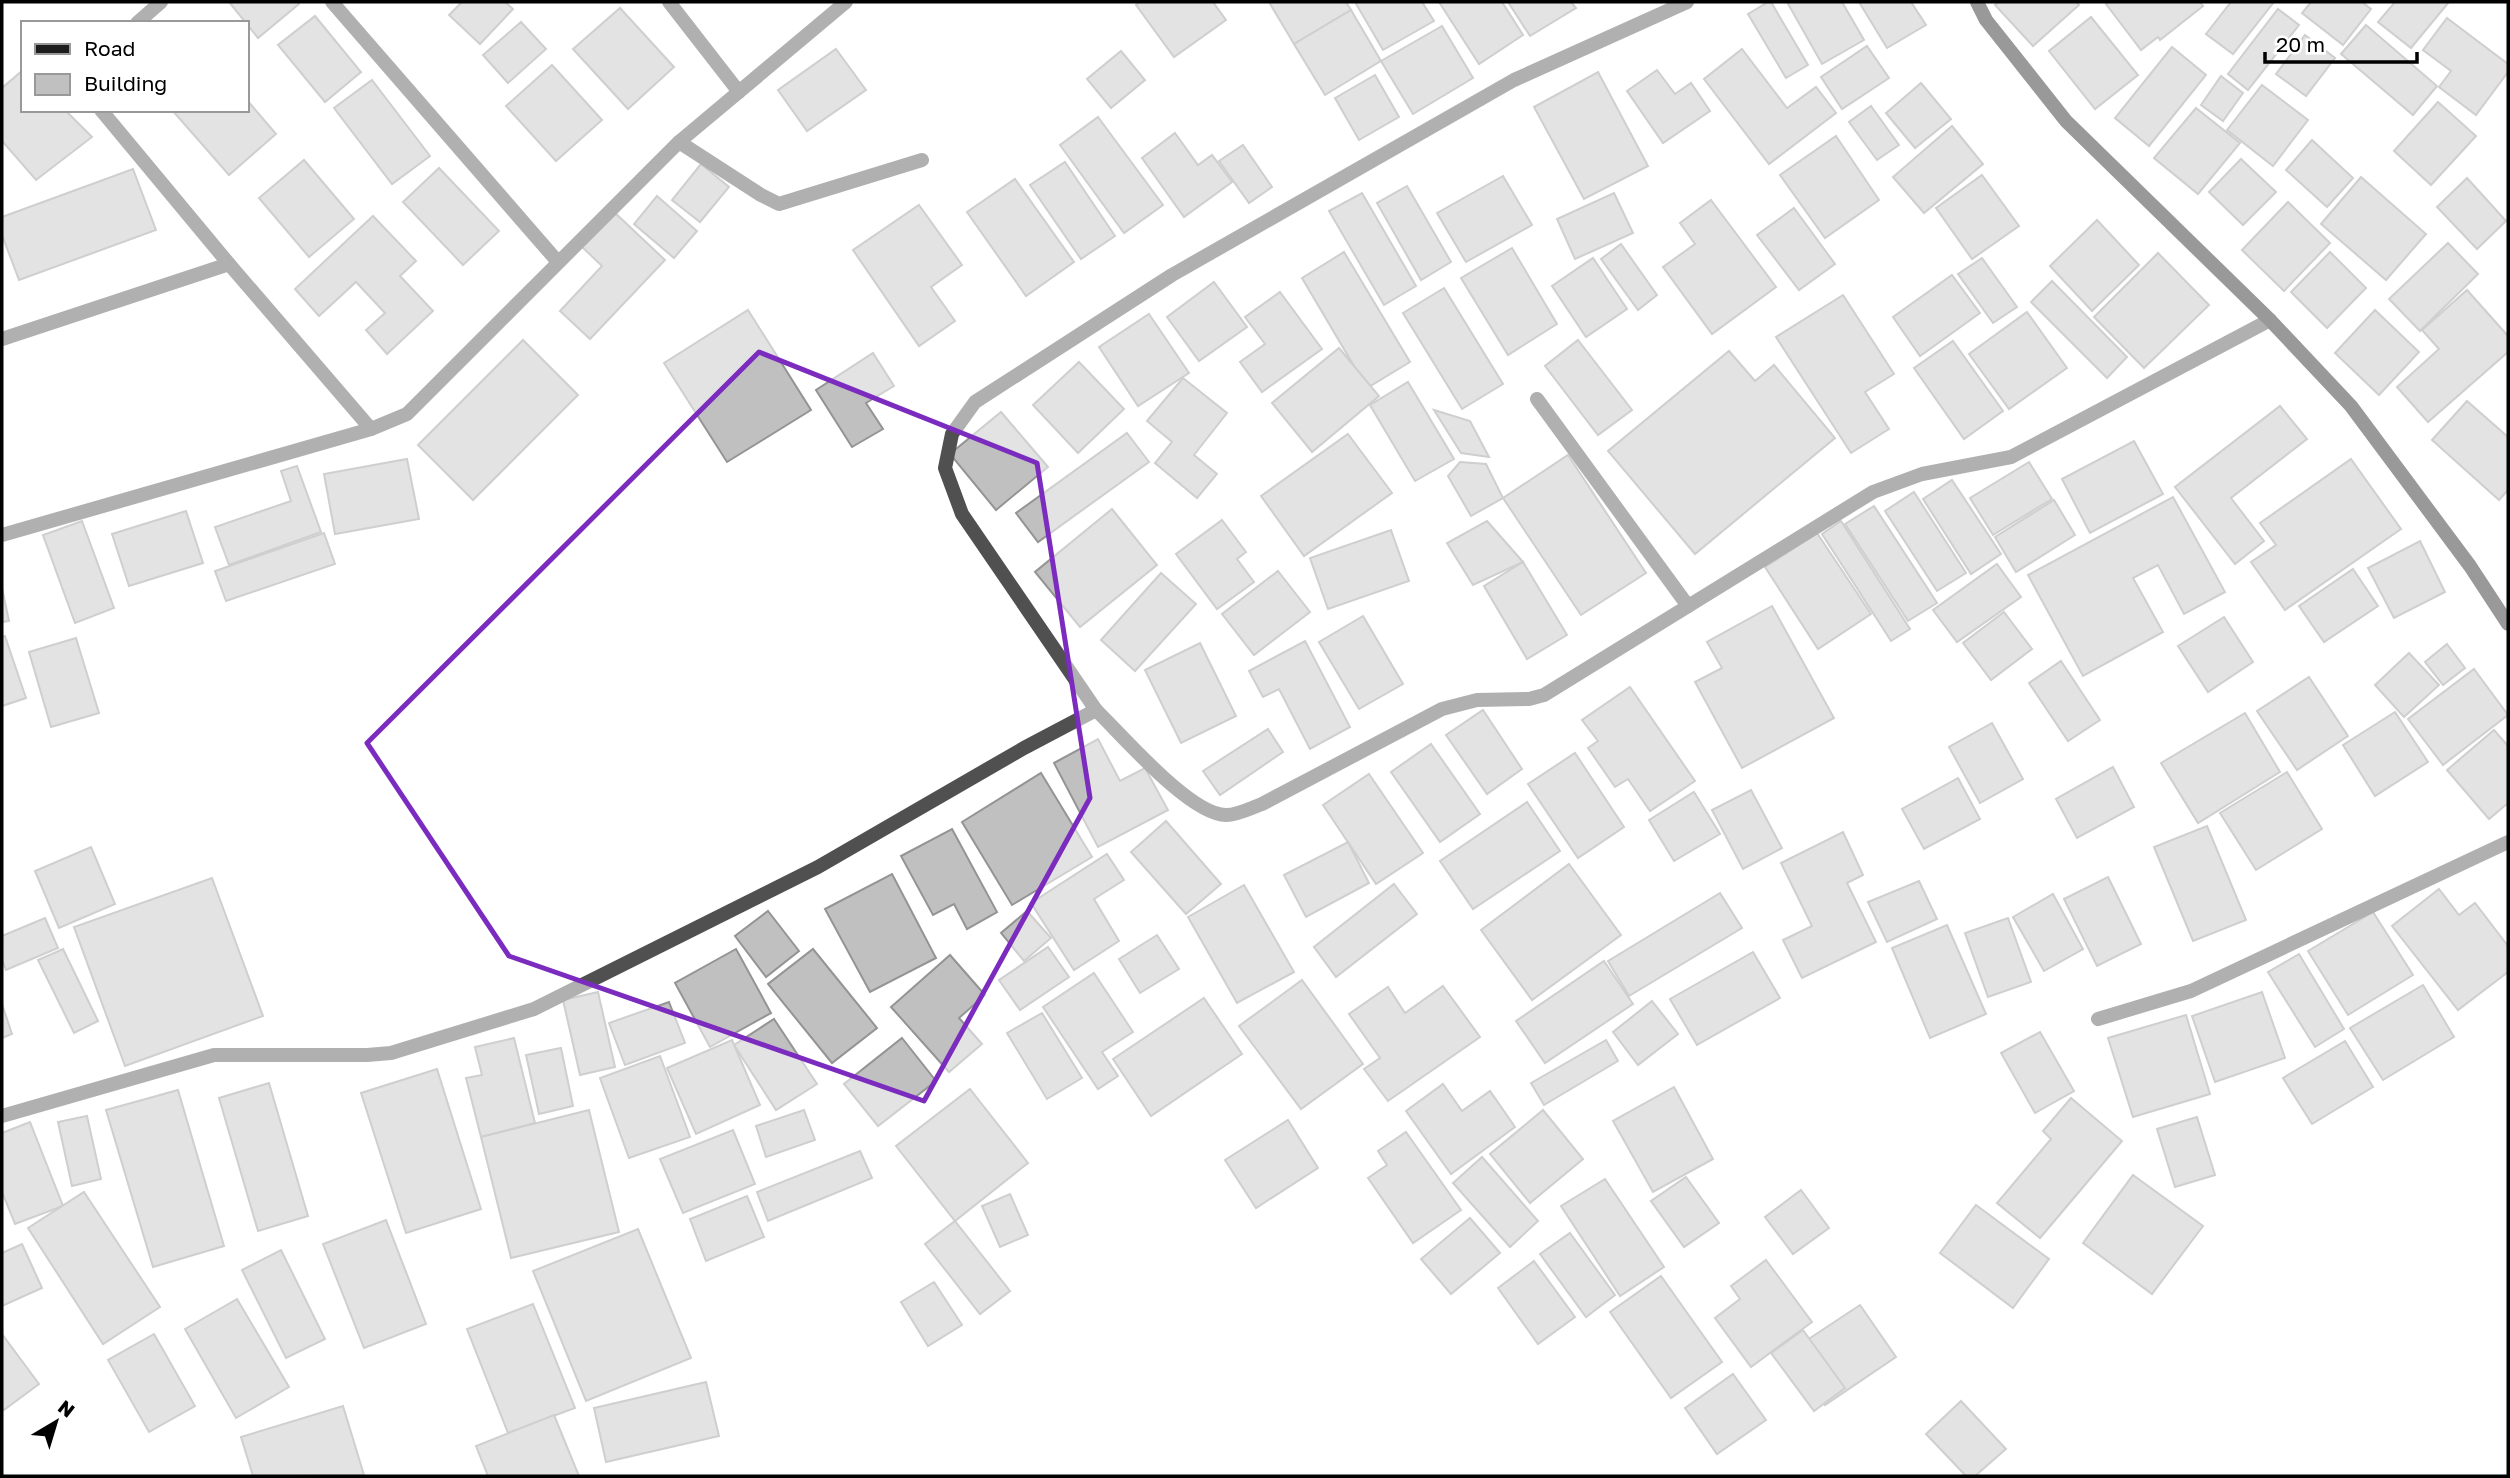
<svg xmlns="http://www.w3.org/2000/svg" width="2510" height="1478" font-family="'Golos Text',sans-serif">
  <rect width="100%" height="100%" fill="#fff"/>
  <!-- building -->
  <g fill="#c0c0c0" stroke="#949494" stroke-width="2">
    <path d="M229,2H298L299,4L258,38Z"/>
    <path d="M462,2H505L513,9L480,44L449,15Z"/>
    <path d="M1140,2H1213L1226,20L1174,57L1136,5Z"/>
    <path d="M1269,2H1346L1351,10L1294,44Z"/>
    <path d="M1355,2H1422L1434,21L1383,50Z"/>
    <path d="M1439,2H1502L1523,35L1479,64Z"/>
    <path d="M1508,2H1571L1576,8L1530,36Z"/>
    <path d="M1768,2H1771L1808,65L1786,78L1748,14Z"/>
    <path d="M1787,2H1842L1864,40L1822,64Z"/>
    <path d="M1859,2H1911L1926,25L1887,48Z"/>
    <path d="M1999,2H2076L2079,5L2033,46L1995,5Z"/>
    <path d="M2109,2H2200L2203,6L2160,40L2158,37L2141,50L2106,4Z"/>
    <path d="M2231,2H2274L2233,54L2206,34Z"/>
    <path d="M2311,2H2362L2371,9L2343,45L2302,13Z"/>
    <path d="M2395,2H2449L2411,48L2378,22Z"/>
    <path d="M620,8L674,67L628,109L573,49Z"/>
    <path d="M2278,9L2299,25L2248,90L2228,74Z"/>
    <path d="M1351,10L1381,61L1325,95L1294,44Z"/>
    <path d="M315,16L361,72L325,102L278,45Z"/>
    <path d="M2091,17L2138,75L2095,109L2049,51Z"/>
    <path d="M2447,18L2508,64V72L2476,115L2439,87L2451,71L2423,50Z"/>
    <path d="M521,22L546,49L508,83L483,55Z"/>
    <path d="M2366,25L2437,86L2413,115L2341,54Z"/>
    <path d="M1442,26L1473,78L1413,114L1381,61Z"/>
    <path d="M2305,35L2335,58L2306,96L2276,74Z"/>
    <path d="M1867,46L1889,78L1842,109L1821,77Z"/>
    <path d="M2172,47L2206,75L2149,146L2115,118Z"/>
    <path d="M836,49L866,90L807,131L778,90Z"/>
    <path d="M1742,49L1787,108L1816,87L1836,113L1769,164L1704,79Z"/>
    <path d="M1121,51L1145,80L1111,108L1087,79Z"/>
    <path d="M552,65L602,120L556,161L506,106Z"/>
    <path d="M23,70V110H65L92,137L36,180L2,141V88Z"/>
    <path d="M1657,70L1675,94L1691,83L1710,111L1663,143L1627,91Z"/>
    <path d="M1598,72L1648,166L1584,199L1534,107Z"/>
    <path d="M1375,75L1399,117L1359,140L1335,98Z"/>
    <path d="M2221,76L2243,93L2223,121L2201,105Z"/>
    <path d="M372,80L430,156L392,184L334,108Z"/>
    <path d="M1921,83L1951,119L1915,148L1886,113Z"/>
    <path d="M2262,85L2308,120L2273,166L2227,130Z"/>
    <path d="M247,100L276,134L229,175L172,110H247Z"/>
    <path d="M2438,102L2476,136L2431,185L2394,151Z"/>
    <path d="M1871,106L1899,145L1877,160L1849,122Z"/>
    <path d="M2196,108L2240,143L2198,194L2154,158Z"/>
    <path d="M1098,117L1163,205L1124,233L1060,145Z"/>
    <path d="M1952,126L1983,164L1924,213L1893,177Z"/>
    <path d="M1175,133L1198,165L1212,155L1232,182L1184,217L1142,158Z"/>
    <path d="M1836,136L1879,200L1825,238L1780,175Z"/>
    <path d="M2312,140L2353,178L2327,207L2286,170Z"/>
    <path d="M1243,145L1272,187L1249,203L1219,161Z"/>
    <path d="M2241,159L2276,192L2243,225L2209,192Z"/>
    <path d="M304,160L354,219L309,257L259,198Z"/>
    <path d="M1065,162L1115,236L1081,259L1030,185Z"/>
    <path d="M701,164L729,187L700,222L672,200Z"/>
    <path d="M439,168L499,231L463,265L403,202Z"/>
    <path d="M133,169L156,230L19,280L2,235V217Z"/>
    <path d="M1982,175L2019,226L1972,259L1936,208Z"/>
    <path d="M1503,176L1532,225L1466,262L1437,213Z"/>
    <path d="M2361,177L2426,234L2386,280L2321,224Z"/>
    <path d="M2467,178L2506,221L2477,249L2437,207Z"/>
    <path d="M1015,179L1074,262L1026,296L967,212Z"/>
    <path d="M1407,186L1451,262L1421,280L1377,203Z"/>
    <path d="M1362,193L1416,286L1384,305L1329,211Z"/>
    <path d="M1614,193L1633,233L1575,259L1557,219Z"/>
    <path d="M657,196L697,231L674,258L634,224Z"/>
    <path d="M1711,200L1776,287L1712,334L1663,267L1695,244L1680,223Z"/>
    <path d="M2288,202L2330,243L2284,291L2242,250Z"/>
    <path d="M919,205L962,265L931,287L955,321L919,346L853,250Z"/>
    <path d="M1794,208L1835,264L1799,290L1757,235Z"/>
    <path d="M613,211L665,260L590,339L560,311L602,266L580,245Z"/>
    <path d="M373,216L416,261L400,276L433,311L387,354L366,330L385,313L356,282L319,316L295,289Z"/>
    <path d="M2097,220L2139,265L2092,311L2050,266Z"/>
    <path d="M2448,243L2478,274L2420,331L2389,299Z"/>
    <path d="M1621,244L1657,295L1638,310L1601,259Z"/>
    <path d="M1512,248L1557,324L1508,355L1461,278Z"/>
    <path d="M1344,252L1410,362L1367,388L1302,278Z"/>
    <path d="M2330,252L2366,288L2327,328L2291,292Z"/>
    <path d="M2158,253L2209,305L2144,368L2094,317Z"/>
    <path d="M1593,258L1627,309L1586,337L1552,286Z"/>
    <path d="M1982,258L2017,307L1993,323L1958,274Z"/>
    <path d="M1952,275L1980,313L1920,356L1893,317Z"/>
    <path d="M2052,281L2127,357L2107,378L2031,302Z"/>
    <path d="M1214,282L1247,327L1199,361L1167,317Z"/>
    <path d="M1444,288L1503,384L1462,409L1403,313Z"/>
    <path d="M2467,290L2508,336V352L2428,422L2397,387L2439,349L2422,330Z"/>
    <path d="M1280,292L1322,349L1262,392L1240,362L1265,344L1245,317Z"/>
    <path d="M1843,295L1894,374L1865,392L1889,429L1851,453L1776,337Z"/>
    <path d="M748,310L811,410L727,462L664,363Z"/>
    <path d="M2375,310L2419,352L2379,395L2335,353Z"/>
    <path d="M2027,312L2067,368L2009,409L1969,354Z"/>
    <path d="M1149,314L1189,373L1138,406L1099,347Z"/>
    <path d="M523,340L578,395L473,500L418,445Z"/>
    <path d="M1578,340L1632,410L1598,435L1545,366Z"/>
    <path d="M1953,341L2003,411L1964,439L1914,368Z"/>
    <path d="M1339,348L1379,396L1312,452L1272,403Z"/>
    <path d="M1729,351L1755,381L1774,365L1835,438L1695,554L1608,451Z"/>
    <path d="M873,353L894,386L866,403L883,429L852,447L816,390Z"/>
    <path d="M1079,362L1124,409L1078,453L1033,405Z"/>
    <path d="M1183,378L1227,413L1194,455L1217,474L1197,498L1155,463L1172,442L1147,421Z"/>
    <path d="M1408,382L1454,459L1415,481L1370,405Z"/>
    <path d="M2467,401L2508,437V490L2499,500L2432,440Z"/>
    <path d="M2280,406L2307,439L2231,498L2264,541L2235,564L2175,487Z"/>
    <path d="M1434,410L1470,421L1489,457L1461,453Z"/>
    <path d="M1001,412L1048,467L996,510L950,454Z"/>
    <path d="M1127,433L1149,462L1038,542L1016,513Z"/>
    <path d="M1348,434L1392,493L1304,556L1261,496Z"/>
    <path d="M2134,441L2163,494L2090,533L2062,479Z"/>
    <path d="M1568,455L1646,573L1581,615L1503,498Z"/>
    <path d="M407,459L419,519L335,534L324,474Z"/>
    <path d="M2351,459L2401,529L2285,610L2251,562L2276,545L2260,523Z"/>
    <path d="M1460,462L1486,464L1503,498L1471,516L1448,476Z"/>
    <path d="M2029,462L2052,499L1993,535L1970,498Z"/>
    <path d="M297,466L321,532L229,565L215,527L291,501L281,471Z"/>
    <path d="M1952,480L2001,554L1971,574L1923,499Z"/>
    <path d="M1914,492L1966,573L1937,591L1885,511Z"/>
    <path d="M2173,497L2225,592L2184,614L2158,565L2133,578L2163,632L2083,676L2028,575Z"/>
    <path d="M2054,500L2075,535L2016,572L1995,537Z"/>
    <path d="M1874,506L1937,603L1908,621L1845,524Z"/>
    <path d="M1112,509L1157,565L1080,627L1035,572Z"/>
    <path d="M186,511L203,563L129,586L112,534Z"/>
    <path d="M1222,520L1246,552L1237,559L1254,582L1217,609L1176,554Z"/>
    <path d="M82,521L114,608L75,623L43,535Z"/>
    <path d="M1487,521L1523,562L1473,585L1447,543Z"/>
    <path d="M1841,521L1910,629L1891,641L1822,534Z"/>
    <path d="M1391,530L1409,581L1328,609L1310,558Z"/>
    <path d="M324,533L335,564L226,601L215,571Z"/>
    <path d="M1817,533L1871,614L1818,649L1765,567Z"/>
    <path d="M2420,541L2445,592L2394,618L2368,568Z"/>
    <path d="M1523,562L1567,635L1527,659L1484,586Z"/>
    <path d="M1997,564L2021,597L1957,642L1933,610Z"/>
    <path d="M2353,569L2378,606L2324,642L2299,606Z"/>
    <path d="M1278,571L1310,612L1254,655L1222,614Z"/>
    <path d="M1161,573L1196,604L1135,671L1101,640Z"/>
    <path d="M2,588L9,621L2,622Z"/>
    <path d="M1772,606L1834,718L1742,768L1695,682L1722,668L1707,642Z"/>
    <path d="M2004,612L2032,649L1991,680L1963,643Z"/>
    <path d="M1363,616L1403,684L1359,709L1319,642Z"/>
    <path d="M2224,617L2253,662L2208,692L2178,646Z"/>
    <path d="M5,636L26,698L2,706V637Z"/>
    <path d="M76,638L99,713L51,727L29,652Z"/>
    <path d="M1305,641L1350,727L1310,749L1279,689L1263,697L1249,671Z"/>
    <path d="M1200,643L1236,716L1181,743L1145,670Z"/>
    <path d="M2447,644L2465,668L2443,685L2425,662Z"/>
    <path d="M2409,653L2439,685L2404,717L2375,685Z"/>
    <path d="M2061,661L2100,720L2068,741L2029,683Z"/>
    <path d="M2474,669L2508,715L2443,765L2408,719Z"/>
    <path d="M2309,677L2348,736L2297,770L2257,711Z"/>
    <path d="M1630,687L1695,781L1650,811L1628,779L1615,787L1588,748L1598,741L1582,720Z"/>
    <path d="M1483,710L1522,769L1487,794L1446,735Z"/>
    <path d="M2395,712L2428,762L2375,796L2343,745Z"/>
    <path d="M2245,713L2280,772L2198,823L2161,763Z"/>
    <path d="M1992,723L2023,779L1980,803L1949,747Z"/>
    <path d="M1268,729L1283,752L1220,795L1203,771Z"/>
    <path d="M2494,730L2508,746V803L2489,819L2447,770Z"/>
    <path d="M1098,739L1120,781L1145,768L1168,810L1098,847L1054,763Z"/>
    <path d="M1431,744L1480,814L1440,842L1391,772Z"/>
    <path d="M1575,753L1624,827L1578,858L1528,784Z"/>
    <path d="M2113,767L2134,807L2077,838L2056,799Z"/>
    <path d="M2287,772L2322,829L2256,870L2220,813Z"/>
    <path d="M1041,773L1092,857L1012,905L962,822Z"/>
    <path d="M1369,774L1423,853L1376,884L1323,805Z"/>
    <path d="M1958,778L1980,819L1924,849L1902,809Z"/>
    <path d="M1751,790L1782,848L1743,869L1712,810Z"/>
    <path d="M1694,792L1720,834L1674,861L1649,820Z"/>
    <path d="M1527,802L1560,851L1473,909L1440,861Z"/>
    <path d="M1166,821L1221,884L1186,914L1131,852Z"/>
    <path d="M2207,826L2246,920L2193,941L2154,847Z"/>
    <path d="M952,829L997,912L967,929L954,904L933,915L901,856Z"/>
    <path d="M1843,832L1863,875L1847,883L1876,942L1802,978L1783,940L1812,926L1781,863Z"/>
    <path d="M1348,842L1369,883L1306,917L1284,875Z"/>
    <path d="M91,847L115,904L59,928L35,871Z"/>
    <path d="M1107,854L1124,880L1094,899L1119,941L1074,970L1031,903Z"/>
    <path d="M1569,864L1621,935L1532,1000L1481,930Z"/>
    <path d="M892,874L936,958L870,992L825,909Z"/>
    <path d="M2108,877L2141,944L2097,966L2064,899Z"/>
    <path d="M212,878L263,1016L125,1066L74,927Z"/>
    <path d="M1919,881L1937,919L1887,942L1868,902Z"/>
    <path d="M1394,884L1417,914L1336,977L1314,947Z"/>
    <path d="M1244,885L1294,972L1237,1003L1188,917Z"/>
    <path d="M2439,889L2459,915L2475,903L2508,946V972L2458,1010L2392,926Z"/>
    <path d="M1720,893L1742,928L1629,996L1608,961Z"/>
    <path d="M2053,894L2083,949L2044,971L2013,917Z"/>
    <path d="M768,911L799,951L766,977L735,936Z"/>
    <path d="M1027,911L1051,938L1024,961L1001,933Z"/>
    <path d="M2373,912L2413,975L2348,1015L2308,951Z"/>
    <path d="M45,918L58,948L6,970L2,960V936Z"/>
    <path d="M2008,918L2031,982L1988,997L1965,933Z"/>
    <path d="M1947,925L1986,1014L1930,1038L1892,948Z"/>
    <path d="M1157,935L1179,969L1140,993L1119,959Z"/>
    <path d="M1048,947L1069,977L1020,1010L999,980Z"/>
    <path d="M63,949L98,1021L74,1033L38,960Z"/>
    <path d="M736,949L771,1013L710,1047L675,983Z"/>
    <path d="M813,949L877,1028L832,1063L768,984Z"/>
    <path d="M1753,952L1780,998L1697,1045L1670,999Z"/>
    <path d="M2299,954L2344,1029L2315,1047L2268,972Z"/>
    <path d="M950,955L985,995L959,1018L982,1044L949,1072L891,1007Z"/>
    <path d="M1604,961L1633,1004L1545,1063L1516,1021Z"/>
    <path d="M1094,973L1133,1032L1102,1052L1118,1076L1098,1089L1043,1007Z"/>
    <path d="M1302,980L1363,1064L1301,1109L1239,1026Z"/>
    <path d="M2423,985L2454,1037L2383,1080L2350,1028Z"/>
    <path d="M1443,986L1480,1037L1388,1101L1364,1069L1380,1058L1349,1014L1388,987L1405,1013Z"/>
    <path d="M598,992L615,1067L580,1075L563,1000Z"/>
    <path d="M2262,992L2285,1058L2215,1082L2192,1016Z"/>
    <path d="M1204,998L1242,1054L1151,1116L1113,1059Z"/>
    <path d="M1652,1001L1678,1034L1638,1065L1613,1032Z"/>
    <path d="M669,1002L685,1043L625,1065L609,1023Z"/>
    <path d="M2,1004L12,1034L2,1038Z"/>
    <path d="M1042,1013L1082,1078L1047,1099L1007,1033Z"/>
    <path d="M2186,1015L2210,1094L2133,1117L2108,1038Z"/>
    <path d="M774,1019L817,1084L776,1110L734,1045Z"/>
    <path d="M2040,1032L2074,1091L2035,1113L2001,1053Z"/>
    <path d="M514,1038L535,1123L481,1137L466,1078L482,1075L475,1047Z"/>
    <path d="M902,1038L936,1081L878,1126L844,1084Z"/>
    <path d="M732,1040L760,1105L696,1134L667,1068Z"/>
    <path d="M1606,1040L1618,1061L1544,1105L1531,1083Z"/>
    <path d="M2345,1041L2373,1087L2312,1124L2283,1078Z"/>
    <path d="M561,1048L573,1106L539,1114L526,1055Z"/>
    <path d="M660,1056L690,1137L629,1158L600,1078Z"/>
    <path d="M437,1069L481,1209L406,1233L361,1093Z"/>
    <path d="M269,1083L308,1216L258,1231L219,1098Z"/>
    <path d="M1443,1084L1462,1111L1490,1091L1515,1127L1451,1174L1406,1111Z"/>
    <path d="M1674,1087L1713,1159L1653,1192L1613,1121Z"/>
    <path d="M970,1089L1028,1163L955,1221L896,1146Z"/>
    <path d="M178,1090L224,1246L153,1267L106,1110Z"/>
    <path d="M2071,1098L2122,1141L2040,1238L1997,1203L2051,1139L2043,1131Z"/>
    <path d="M589,1110L619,1232L511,1258L481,1137Z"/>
    <path d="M804,1110L815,1140L766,1157L756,1126Z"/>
    <path d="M1543,1110L1583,1159L1530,1203L1490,1154Z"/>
    <path d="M87,1116L101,1179L72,1186L58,1122Z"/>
    <path d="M2197,1117L2215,1175L2175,1187L2157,1129Z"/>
    <path d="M1288,1120L1318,1168L1256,1208L1225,1160Z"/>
    <path d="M30,1122L63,1206L15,1224L2,1192V1133Z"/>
    <path d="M733,1130L755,1184L683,1213L660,1159Z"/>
    <path d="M1406,1132L1461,1210L1413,1243L1368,1178L1387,1165L1378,1151Z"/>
    <path d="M860,1151L872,1178L768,1221L757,1192Z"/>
    <path d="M1482,1157L1538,1221L1510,1247L1453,1183Z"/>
    <path d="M2133,1175L2203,1226L2152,1294L2083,1243Z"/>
    <path d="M1686,1177L1719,1223L1684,1247L1651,1201Z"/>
    <path d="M1605,1179L1664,1267L1620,1296L1561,1206Z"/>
    <path d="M1801,1190L1829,1228L1793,1254L1765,1217Z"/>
    <path d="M84,1192L160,1307L103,1344L28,1228Z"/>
    <path d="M1010,1194L1028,1235L1000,1247L982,1206Z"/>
    <path d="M747,1196L764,1237L706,1261L690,1219Z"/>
    <path d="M1976,1205L2049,1259L2013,1308L1940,1253Z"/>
    <path d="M1470,1218L1500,1253L1451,1294L1421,1259Z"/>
    <path d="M386,1220L426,1324L364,1348L323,1244Z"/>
    <path d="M955,1221L1010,1291L980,1314L925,1244Z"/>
    <path d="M638,1229L691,1358L586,1401L533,1271Z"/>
    <path d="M1570,1233L1615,1295L1586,1317L1540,1254Z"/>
    <path d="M22,1244L42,1288L2,1306V1253Z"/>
    <path d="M281,1250L325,1339L286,1358L242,1270Z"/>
    <path d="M1766,1260L1812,1322L1751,1367L1715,1318L1740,1299L1731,1286Z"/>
    <path d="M1534,1261L1575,1317L1538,1344L1498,1288Z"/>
    <path d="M1661,1276L1722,1362L1671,1398L1610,1312Z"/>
    <path d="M934,1282L962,1325L928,1346L901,1302Z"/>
    <path d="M237,1299L289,1387L236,1418L185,1329Z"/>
    <path d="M533,1304L575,1408L508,1433L467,1329Z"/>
    <path d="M1860,1305L1896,1357L1825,1405L1789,1352Z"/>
    <path d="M1803,1330L1845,1388L1814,1411L1771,1353Z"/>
    <path d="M2,1334L39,1384L4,1410L2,1408Z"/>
    <path d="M154,1334L195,1406L149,1432L108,1360Z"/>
    <path d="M1733,1374L1766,1420L1717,1454L1685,1408Z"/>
    <path d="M706,1382L719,1436L606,1462L594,1408Z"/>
    <path d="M1961,1401L2006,1449L1975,1476H1966L1926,1434Z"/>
    <path d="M343,1406L364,1475L253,1476L241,1437Z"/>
    <path d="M554,1415L579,1476H488L476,1446Z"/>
  </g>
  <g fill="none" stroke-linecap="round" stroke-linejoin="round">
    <!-- street -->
    <g stroke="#505050" stroke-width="14">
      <path d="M332,2L558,262"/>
      <path d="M669,2L739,92"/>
      <path d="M137,23L161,2"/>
      <path d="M101,110L229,264L371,429"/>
      <path d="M679,142L846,2"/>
      <path d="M2,339L229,264"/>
      <path d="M1537,399L1688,606"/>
      <path d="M2,535L371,429L407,414L679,142L761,195L779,204L922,160"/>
      <path d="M1096,710C1122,735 1190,815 1226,815C1238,815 1251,808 1262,804L1442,709L1477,700L1529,699L1544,695L1873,492L1922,474L2011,457L2270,320"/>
      <path d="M2098,1019L2191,991L2508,842"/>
      <path d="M2,1116L214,1055H367L391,1053L534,1009L818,867L1024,748L1096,710L962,514L945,468L952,434L975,402L1172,275L1514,80L1687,2"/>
    </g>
    <!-- secondary -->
    <path stroke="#1d1d1d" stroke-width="14" d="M1977,2L1986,20L2066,121L2270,320L2351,406L2470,566L2508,624"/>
  </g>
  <!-- marked area -->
  <path d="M0 0H2510V1478H0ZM759,352L1037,463L1090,798L924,1101L509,956L367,743Z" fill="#fff" fill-opacity=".55" fill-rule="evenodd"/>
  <path fill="none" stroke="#7b2cbf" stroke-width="5" stroke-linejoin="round" d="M759,352L1037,463L1090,798L924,1101L509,956L367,743Z"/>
  <!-- border -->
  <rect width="2510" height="1478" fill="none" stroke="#000000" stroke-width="7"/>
  <!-- legend -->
  <rect x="21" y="21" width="228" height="91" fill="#ffffff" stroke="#999999" stroke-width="2"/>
  <rect x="35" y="44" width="35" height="10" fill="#1d1d1d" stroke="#999999" stroke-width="2"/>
  <text x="84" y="56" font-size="21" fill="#000000">Road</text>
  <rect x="35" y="74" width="35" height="21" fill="#c0c0c0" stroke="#999999" stroke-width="2"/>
  <text x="84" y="91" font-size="21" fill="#000000">Building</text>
  <!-- north arrow -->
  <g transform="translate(56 1422) rotate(38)" stroke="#ffffff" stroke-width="5" paint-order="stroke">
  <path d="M0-5L12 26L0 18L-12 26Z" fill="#000000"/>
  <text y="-10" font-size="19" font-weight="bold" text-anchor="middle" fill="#000000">N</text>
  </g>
  <!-- scale -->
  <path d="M2265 52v10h152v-10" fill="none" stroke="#000000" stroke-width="3.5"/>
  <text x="2276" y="52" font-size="21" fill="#000000" stroke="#ffffff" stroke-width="5" paint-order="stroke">20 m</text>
</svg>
